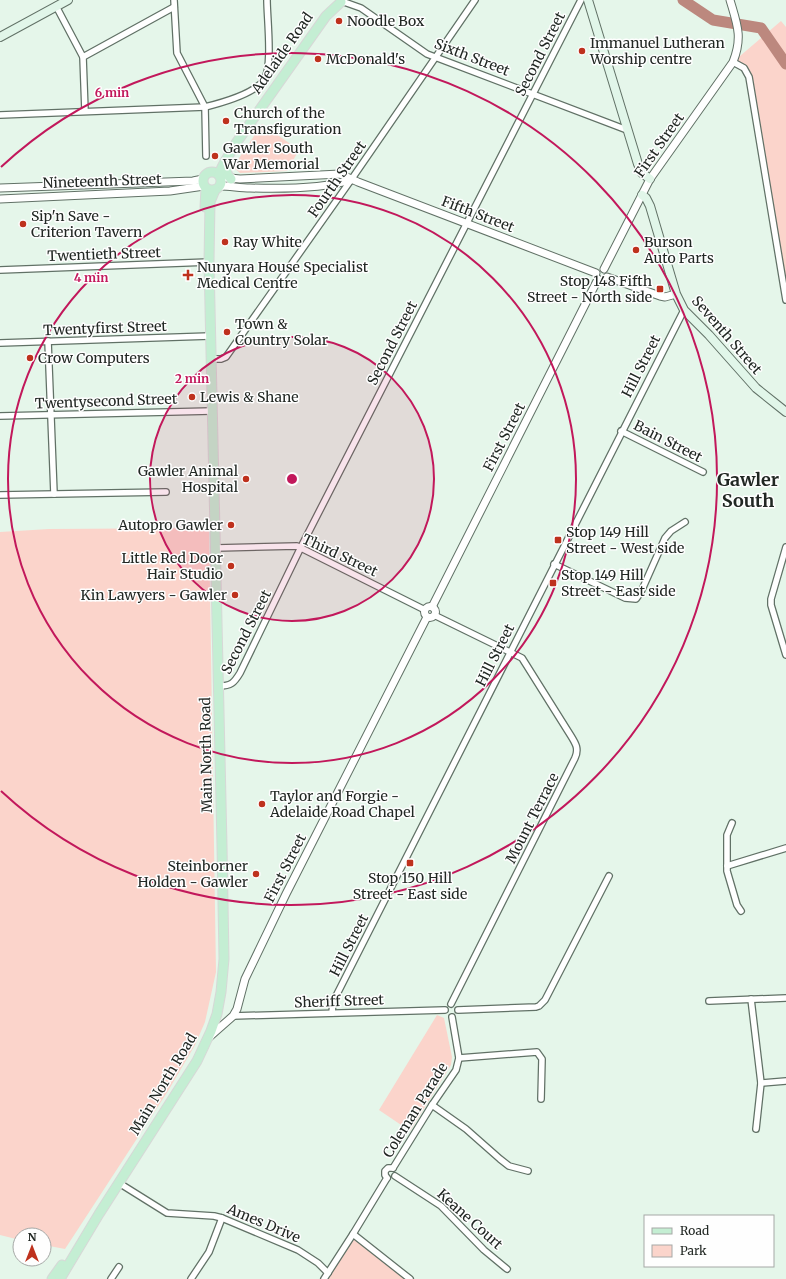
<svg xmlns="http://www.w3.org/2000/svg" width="786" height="1279" font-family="Merriweather,serif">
  <rect width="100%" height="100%" fill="#e5f6ea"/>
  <!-- green -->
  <g fill="#fbd4cb">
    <path d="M781,21L786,27V300L749,77L744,68L733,62Z"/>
    <path d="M262,124L299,150L287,171L240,173L233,167Z"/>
    <path d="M209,528L216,972L205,1022L195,1045L168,1091L65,1249L44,1245V1235H20V1240L0,1235V532L49,529Z"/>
    <path d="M437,1015L444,1018L452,1057L451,1065L410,1131L379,1110Z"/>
    <path d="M354,1239L406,1279H327Z"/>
  </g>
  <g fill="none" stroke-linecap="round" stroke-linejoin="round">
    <!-- river -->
    <path stroke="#bc887e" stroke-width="11" d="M683,0L713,20L761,28L786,64"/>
    <!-- minor casing -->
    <g stroke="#617166" stroke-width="8">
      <g id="minor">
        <path d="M174,0L177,53L205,107L206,156"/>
        <path d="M344,2L361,8L427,54L627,130"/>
        <path d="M56,6L83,57L85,111"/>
        <path d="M83,57L174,7"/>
        <path d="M733,62L744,68L749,77L786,300"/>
        <path d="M0,115L205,107C221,103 254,94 264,80C273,66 267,18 267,0"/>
        <path d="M0,270L209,262"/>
        <path d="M48,341L54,494"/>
        <path d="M0,343L210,336"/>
        <path d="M210,359H221L226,357L351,180L475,0"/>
        <path d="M0,416L212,411"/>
        <path d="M621,431L703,472"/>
        <path d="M0,495L166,492"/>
        <path d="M786,547L771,599V605L786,655"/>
        <path d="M216,548L297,546L425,610"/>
        <path d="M554,564L625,598L636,599L641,592L665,538L671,531L685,522"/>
        <path d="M434,615L522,658L571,736C576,744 579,749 575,758L451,1004"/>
        <path d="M219,686C231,686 234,683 240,673L301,547L581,0"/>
        <path d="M732,823L727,835V871L737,905L741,911"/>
        <path d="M727,866L786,848"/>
        <path d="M751,999L761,1083L756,1129"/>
        <path d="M709,1001L786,998"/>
        <path d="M458,1010L536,1007L539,1006L545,1000L609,876"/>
        <path d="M332,1013L333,1002L684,310"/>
        <path d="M233,1016L445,1010"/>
        <path d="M459,1058L537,1052L542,1059L541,1099"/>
        <path d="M761,1083L786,1081"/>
        <path d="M432,1105L466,1129L500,1159L509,1166L528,1171"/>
        <path d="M393,1168L432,1105L456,1070L459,1058L452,1017"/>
        <path d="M395,1176L441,1206L484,1250L507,1269"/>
        <path d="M387,1178L385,1175V1171L388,1168H393"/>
        <path d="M119,1183L167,1213L214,1216L222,1218L298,1250L318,1263L328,1273"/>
        <path d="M353,1234L410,1279"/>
        <path d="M111,1279L119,1267"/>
        <path d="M191,1279L209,1252L222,1218"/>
        <path d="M324,1279L353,1234L387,1178"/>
      </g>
    </g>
    <!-- tertiary casing -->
    <g stroke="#617166" stroke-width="9">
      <g id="tertiary">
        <path d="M221,177L240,179L340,174L358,182L596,273"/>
        <path d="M220,186C230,186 240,188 250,188C282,189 321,189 351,180"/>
        <path d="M0,188L193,181L203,179"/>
        <path d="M0,199L170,191L204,186"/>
        <path d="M604,269L650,179L733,62C743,37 737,24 730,0"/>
        <path d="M607,277L660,296L665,297L676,294"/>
        <circle cx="430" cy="612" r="5.5"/>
        <path d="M432,607L598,279"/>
        <path d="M208,1038L233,1016L237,1009L245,979L286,894L427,617"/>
      </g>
    </g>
    <!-- secondary casing -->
    <g stroke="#617166" stroke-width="10">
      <g id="secondary">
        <path d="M588,0L638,164L642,173L650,179"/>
        <path d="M0,37L68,0"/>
        <path d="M642,195L646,198L650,206L676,294L684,310L709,335L756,388L786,412"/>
      </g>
    </g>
    <!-- primary casing -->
    <g stroke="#d7d8d7" stroke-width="11">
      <g id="primary">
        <path d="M226,161L227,174L231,179"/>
        <circle cx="212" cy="181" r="9"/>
        <path d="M219,175C222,164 229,156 234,146L326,16L341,2"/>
        <path d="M205,207L206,188"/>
        <path d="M52,1279L62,1265"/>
        <path d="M60,1279L99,1214L197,1061L211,1031L217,1014L221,992L224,959L222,846L209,262L210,202L215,190"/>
      </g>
    </g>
    <!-- minor -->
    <use href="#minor" stroke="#fff" stroke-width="5.5"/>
    <!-- tertiary -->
    <use href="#tertiary" stroke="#fff" stroke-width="7"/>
    <!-- secondary -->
    <use href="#secondary" stroke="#e1f6e9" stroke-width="8"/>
    <!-- primary -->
    <use href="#primary" stroke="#c4eed3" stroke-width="9"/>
  </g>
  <!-- distance rings -->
  <circle cx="292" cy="479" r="142" fill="#c2185b" fill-opacity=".12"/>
  <g fill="none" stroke="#c2185b" stroke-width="2">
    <circle cx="292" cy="479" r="142"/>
    <circle cx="292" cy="479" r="284"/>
    <path d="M1 167A426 426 0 1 1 1 791"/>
  </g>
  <!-- markers -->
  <g fill="#be311d" stroke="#fefefe" stroke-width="1.5">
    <circle cx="339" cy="21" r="4"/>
    <circle cx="582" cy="51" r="4"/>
    <circle cx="318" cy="59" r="4"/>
    <circle cx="226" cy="121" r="4"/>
    <circle cx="215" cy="156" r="4"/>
    <circle cx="23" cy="224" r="4"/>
    <circle cx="225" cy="242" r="4"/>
    <circle cx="636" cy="250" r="4"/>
    <path d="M186 269h4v4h4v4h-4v4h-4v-4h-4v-4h4z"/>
    <rect x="656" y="285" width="8" height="8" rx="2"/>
    <circle cx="227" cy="332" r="4"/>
    <circle cx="30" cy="358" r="4"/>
    <circle cx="192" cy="397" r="4"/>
    <circle cx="246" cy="479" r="4"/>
    <circle cx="231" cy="525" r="4"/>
    <rect x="554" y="536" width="8" height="8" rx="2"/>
    <circle cx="231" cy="566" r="4"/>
    <rect x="549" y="579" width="8" height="8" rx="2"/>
    <circle cx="235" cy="595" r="4"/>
    <circle cx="262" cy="804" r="4"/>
    <rect x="406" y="859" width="8" height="8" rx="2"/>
    <circle cx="256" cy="874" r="4"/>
  </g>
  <g text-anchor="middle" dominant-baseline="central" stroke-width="3" stroke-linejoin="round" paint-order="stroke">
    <!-- poi labels -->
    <g font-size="14" fill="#212723" stroke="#fefefe" text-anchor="start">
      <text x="347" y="21">Noodle Box</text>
      <text x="590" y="43">Immanuel Lutheran<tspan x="590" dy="16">Worship centre</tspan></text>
      <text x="326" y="59">McDonald's</text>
      <text x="234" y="113">Church of the<tspan x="234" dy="16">Transfiguration</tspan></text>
      <text x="223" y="148">Gawler South<tspan x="223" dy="16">War Memorial</tspan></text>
      <text x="31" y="216">Sip'n Save -<tspan x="31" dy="16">Criterion Tavern</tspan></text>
      <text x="233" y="242">Ray White</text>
      <text x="644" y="242">Burson<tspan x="644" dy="16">Auto Parts</tspan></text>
      <text x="197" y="267">Nunyara House Specialist<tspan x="197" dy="16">Medical Centre</tspan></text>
      <text x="652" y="281" text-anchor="end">Stop 148 Fifth<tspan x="652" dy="16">Street - North side</tspan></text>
      <text x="235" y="324">Town &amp;<tspan x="235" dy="16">Country Solar</tspan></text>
      <text x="38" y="358">Crow Computers</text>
      <text x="200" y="397">Lewis &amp; Shane</text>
      <text x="238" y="471" text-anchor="end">Gawler Animal<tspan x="238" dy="16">Hospital</tspan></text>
      <text x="223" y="525" text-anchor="end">Autopro Gawler</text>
      <text x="566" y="532">Stop 149 Hill<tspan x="566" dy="16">Street - West side</tspan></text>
      <text x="223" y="558" text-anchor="end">Little Red Door<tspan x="223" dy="16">Hair Studio</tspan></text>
      <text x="561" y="575">Stop 149 Hill<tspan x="561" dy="16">Street - East side</tspan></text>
      <text x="227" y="595" text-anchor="end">Kin Lawyers - Gawler</text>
      <text x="270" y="796">Taylor and Forgie -<tspan x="270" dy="16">Adelaide Road Chapel</tspan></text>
      <text x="248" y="866" text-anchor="end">Steinborner<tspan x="248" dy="16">Holden - Gawler</tspan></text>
      <text x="410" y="878" text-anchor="middle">Stop 150 Hill<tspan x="410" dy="16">Street - East side</tspan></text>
    </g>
    <!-- street labels -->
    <g font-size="14" fill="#212723" stroke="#fefefe">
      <text transform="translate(282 53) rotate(-55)">Adelaide Road</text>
      <text transform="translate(540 54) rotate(-63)">Second Street</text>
      <text transform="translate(472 57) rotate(21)">Sixth Street</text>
      <text transform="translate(659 145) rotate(-55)">First Street</text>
      <text transform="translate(337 179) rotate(-55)">Fourth Street</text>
      <text transform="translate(102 181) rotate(-2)">Nineteenth Street</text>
      <text transform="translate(478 214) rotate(21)">Fifth Street</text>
      <text transform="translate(104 254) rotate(-2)">Twentieth Street</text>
      <text transform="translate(105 328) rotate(-2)">Twentyfirst Street</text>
      <text transform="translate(727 335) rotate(49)">Seventh Street</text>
      <text transform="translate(392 343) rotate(-63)">Second Street</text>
      <text transform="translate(641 366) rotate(-63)">Hill Street</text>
      <text transform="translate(106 401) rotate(-2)">Twentysecond Street</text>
      <text transform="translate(504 437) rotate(-63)">First Street</text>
      <text transform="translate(668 441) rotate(27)">Bain Street</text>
      <text transform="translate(340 555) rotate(25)">Third Street</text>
      <text transform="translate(246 632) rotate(-63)">Second Street</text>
      <text transform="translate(495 655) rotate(-63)">Hill Street</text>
      <text transform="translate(206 755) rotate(-91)">Main North Road</text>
      <text transform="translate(532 818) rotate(-63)">Mount Terrace</text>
      <text transform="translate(285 868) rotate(-63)">First Street</text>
      <text transform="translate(349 945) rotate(-63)">Hill Street</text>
      <text transform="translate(339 1001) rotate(-2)">Sheriff Street</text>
      <text transform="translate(163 1084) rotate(-59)">Main North Road</text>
      <text transform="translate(415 1110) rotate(-58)">Coleman Parade</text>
      <text transform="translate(470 1219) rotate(42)">Keane Court</text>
      <text transform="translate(264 1223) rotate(23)">Ames Drive</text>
    </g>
    <!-- district labels -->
    <g font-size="18" font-weight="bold" fill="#212723" stroke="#fefefe">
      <text x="748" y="479">Gawler<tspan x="748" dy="21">South</tspan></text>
    </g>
  </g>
  <circle cx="292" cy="479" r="6" fill="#c2185b" stroke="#fefefe" stroke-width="2"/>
  <g font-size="12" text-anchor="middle" font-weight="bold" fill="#c2185b" stroke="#fefefe" stroke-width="3" stroke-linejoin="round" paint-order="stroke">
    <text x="112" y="97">6 min</text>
    <text x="91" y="282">4 min</text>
    <text x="192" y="383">2 min</text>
  </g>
  <!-- legend -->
  <rect x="644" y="1215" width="130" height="52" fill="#fefefe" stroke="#a6a8a6"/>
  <rect x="652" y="1228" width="20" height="6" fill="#c4eed3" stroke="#a6a8a6"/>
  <text x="680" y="1235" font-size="12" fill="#212723">Road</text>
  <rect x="652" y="1245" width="20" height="12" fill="#fbd4cb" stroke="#a6a8a6"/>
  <text x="680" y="1255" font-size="12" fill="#212723">Park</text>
  <!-- north arrow -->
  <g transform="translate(32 1247)"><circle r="19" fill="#fefefe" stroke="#a6a8a6"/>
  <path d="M0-3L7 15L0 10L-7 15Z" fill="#be311d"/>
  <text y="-6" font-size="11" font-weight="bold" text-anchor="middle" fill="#212723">N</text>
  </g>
</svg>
